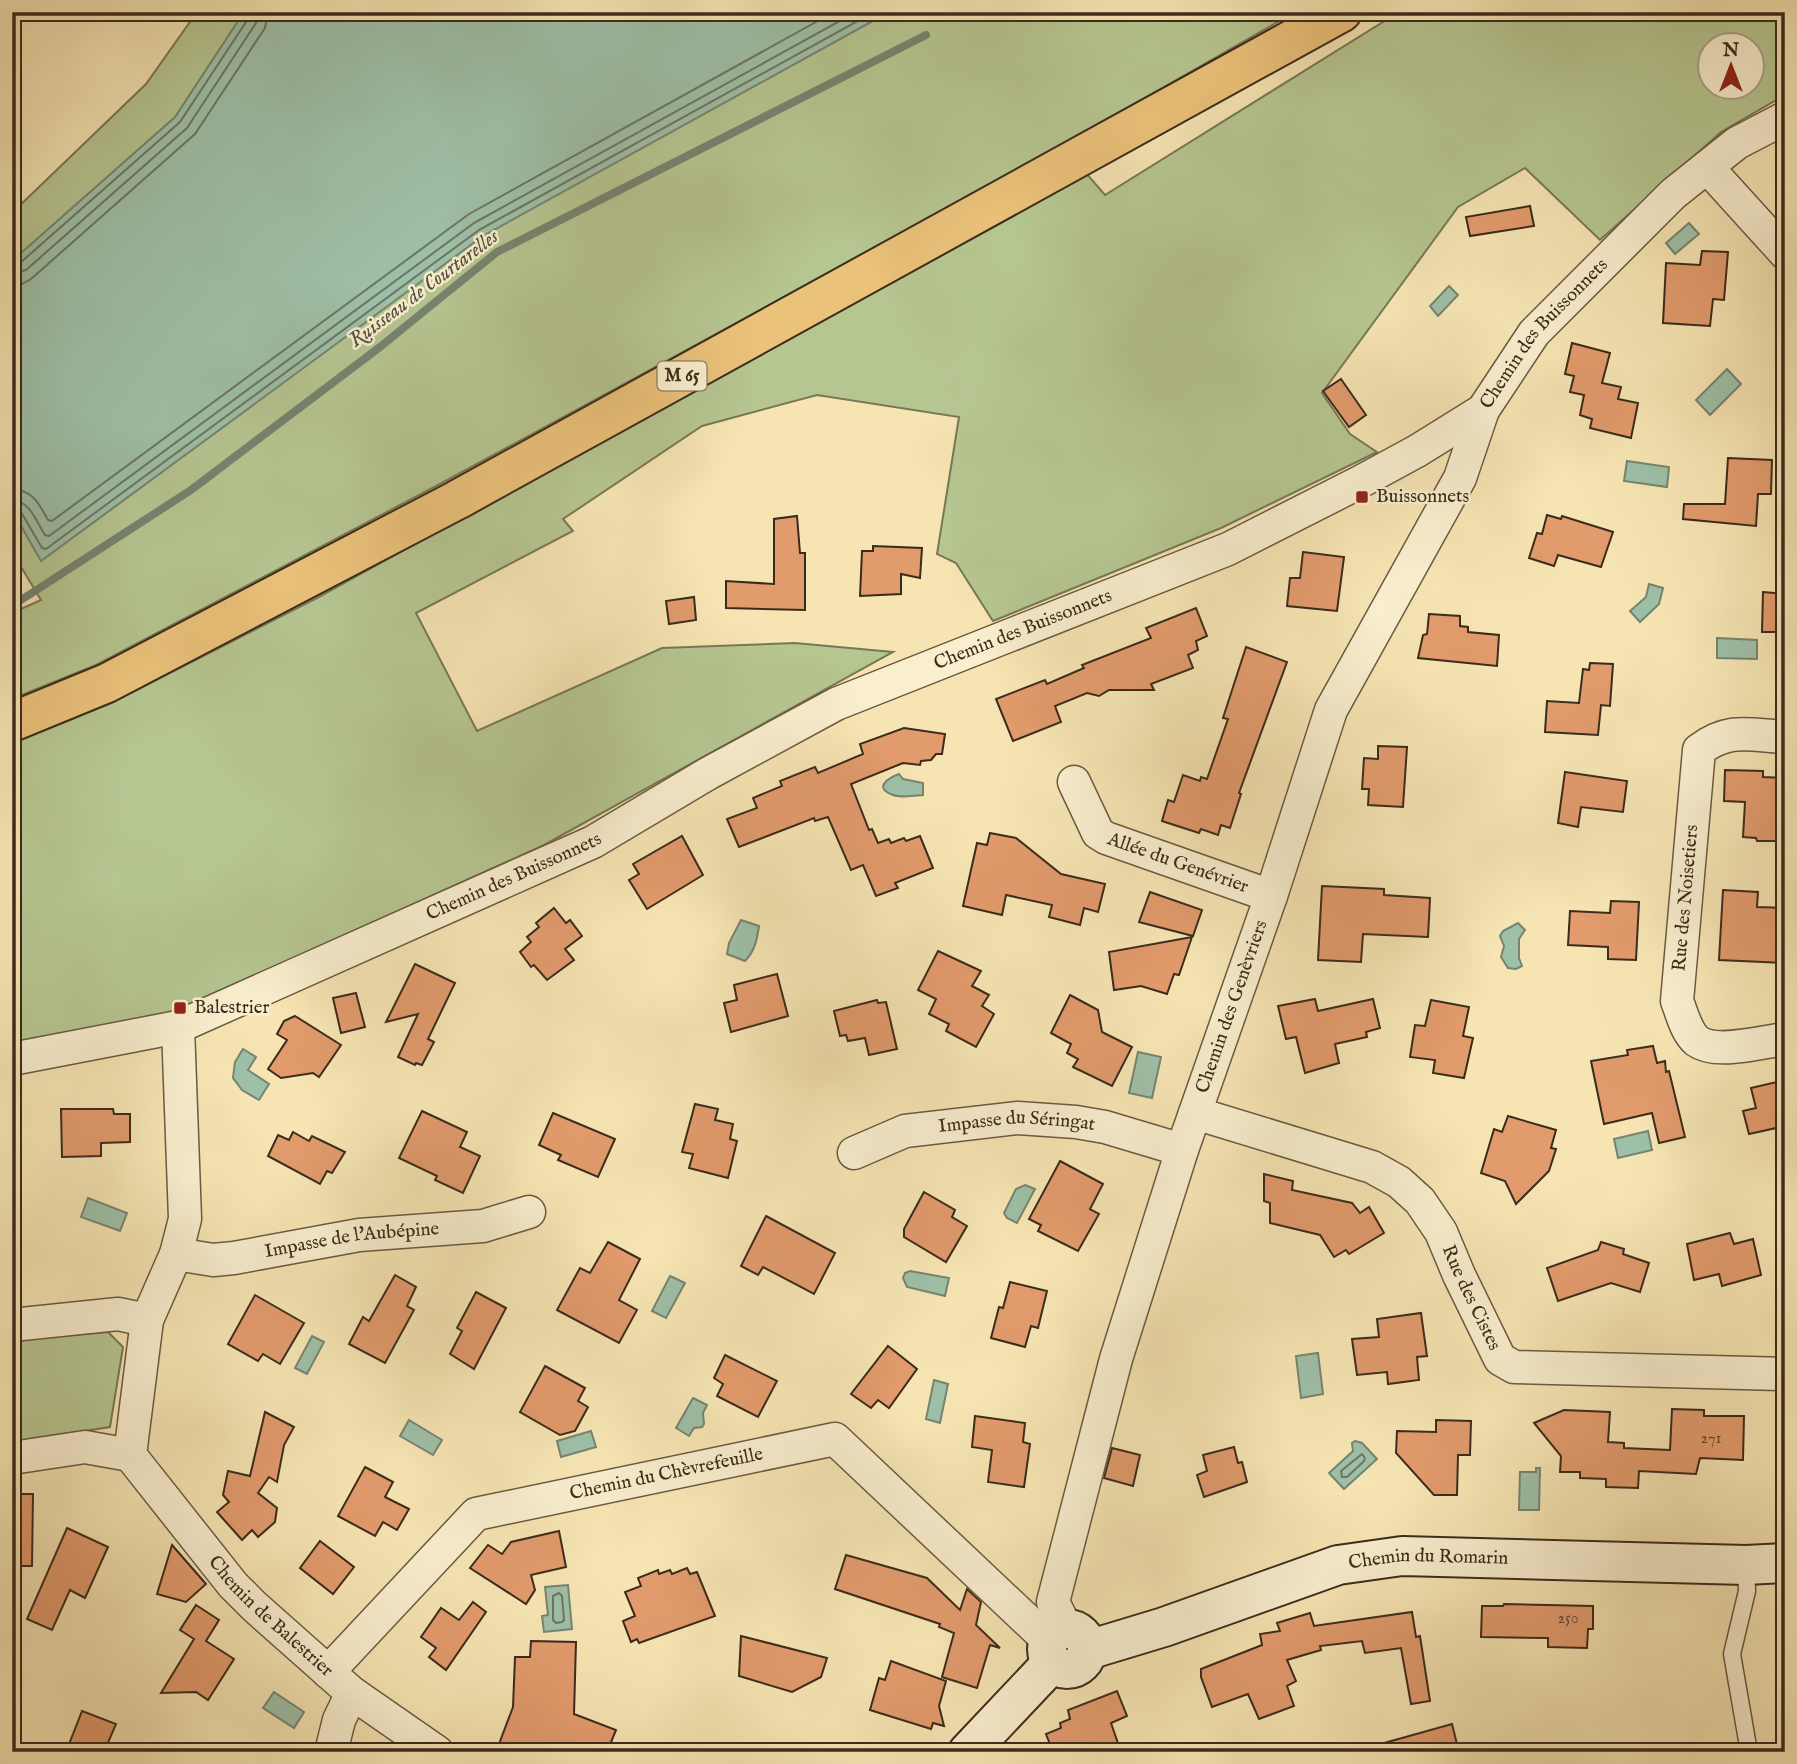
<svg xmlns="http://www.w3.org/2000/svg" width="1797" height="1764" font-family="'IM FELL English',serif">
  <rect width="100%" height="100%" fill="#f6e5b3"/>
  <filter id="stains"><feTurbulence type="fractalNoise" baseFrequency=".00286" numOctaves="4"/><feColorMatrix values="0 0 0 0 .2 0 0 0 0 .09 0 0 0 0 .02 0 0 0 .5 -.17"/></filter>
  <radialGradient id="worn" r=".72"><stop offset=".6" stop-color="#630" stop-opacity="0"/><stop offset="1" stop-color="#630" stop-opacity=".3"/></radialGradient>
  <!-- green -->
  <g fill="#b6c691" stroke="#787856" stroke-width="2" fill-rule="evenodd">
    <path d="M197,12H1295L1058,148L440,484L96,665L12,699V613L41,600L12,552V213L146,84Z"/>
    <path d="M1399,12H1785V95L1721,132L1600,240L1525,168L1458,207L1322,393L1350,434L1377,452L1221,528L993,621L956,563L937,554L959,417L817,395L702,426L563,519L573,531L416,613L477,731L662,648L795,643L893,652L544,845L161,1018L12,1050V743L111,703L317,598L1086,173L1105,195ZM1710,46H1752V88H1710Z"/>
    <path d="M108,1332L123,1347L110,1427L12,1442V1340Z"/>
  </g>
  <!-- water -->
  <g fill="#9ec0a8" stroke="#768470" stroke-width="2">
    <path d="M244,12H889L483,236L41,561L12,510V261L175,117Z"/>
    <path d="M1689,223L1699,234L1675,254L1666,243Z"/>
    <path d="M1449,286L1458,295L1438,316L1430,306Z"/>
    <path d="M1727,369L1741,384L1710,415L1696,400Z"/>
    <path d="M1627,461L1669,467L1667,487L1624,481Z"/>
    <path d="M1649,584L1663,588L1659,604L1640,622L1630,611L1646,597Z"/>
    <path d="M1717,638L1757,640V659L1717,658Z"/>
    <path d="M899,774L903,779L923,783V795C914,796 901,798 893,795C873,788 888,778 899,774Z"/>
    <path d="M741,920L759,926C757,939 755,951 745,961L727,954L729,943Z"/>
    <path d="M1518,923L1525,930L1519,939V958L1522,966L1516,969L1508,968L1501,957L1504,946L1500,936L1503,931Z"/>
    <path d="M243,1049L256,1057L248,1070L269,1084L259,1100L242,1090L233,1078L235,1062Z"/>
    <path d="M1138,1052L1161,1057L1152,1098L1129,1093Z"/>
    <path d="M1648,1131L1652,1150L1618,1158L1614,1139Z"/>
    <path d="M1025,1185L1035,1189L1017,1223L1007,1218L1004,1213L1016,1189Z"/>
    <path d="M88,1198L127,1213L120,1231L81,1217Z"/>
    <path d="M910,1271L949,1278L945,1296L907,1287L903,1278L905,1273Z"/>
    <path d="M670,1276L685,1283L666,1318L652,1311Z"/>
    <path d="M312,1336L324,1342L307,1374L295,1368Z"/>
    <path d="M1318,1353L1323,1394L1301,1398L1296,1356Z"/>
    <path d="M934,1380L948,1384L940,1423L926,1419Z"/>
    <path d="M693,1398L707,1405L703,1413L704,1424L702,1427L694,1428L689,1436L676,1428Z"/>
    <path d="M409,1420L442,1440L433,1455L400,1436Z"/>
    <path d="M591,1431L596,1447L561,1457L557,1441Z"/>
    <path d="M1355,1441L1362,1443L1377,1459L1344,1489L1329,1473L1353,1451L1352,1443Z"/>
    <path d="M1536,1468H1540L1539,1510H1519L1520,1472H1536Z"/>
    <path d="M568,1585L572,1629L544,1632L542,1616L548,1615L545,1587Z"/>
    <path d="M274,1692L304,1712L294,1728L263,1708Z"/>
  </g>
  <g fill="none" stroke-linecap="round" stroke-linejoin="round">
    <!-- shore -->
    <g stroke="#6c7662" stroke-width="2">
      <path d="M12,265L20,263L180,122L248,19L249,12"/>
      <path d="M12,274L26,270L187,128L256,23L258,12"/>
      <path d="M12,285L22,284L31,279L195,134L265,28L268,12"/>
      <path d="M12,489C33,490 39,504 48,520L52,521L469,214L834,12"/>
      <path d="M12,500C30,501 36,521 45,535L49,536L474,223L856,12"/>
      <path d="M12,508L21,512L42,548L46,549L479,230L874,12"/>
      <path d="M1362,1454L1365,1458L1364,1461L1347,1477H1342L1341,1471Z"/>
      <path d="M559,1593L562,1596L564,1620L562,1622L556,1623L553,1620V1596Z"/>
    </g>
    <!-- stream -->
    <g stroke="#768470" stroke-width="8">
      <path d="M965,15L969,12"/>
      <path d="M12,603L21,600L191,490L380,347L497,252L926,35"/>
    </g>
  </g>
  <!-- building -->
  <g fill="#e29b6d" stroke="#3b2b1c" stroke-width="2">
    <path d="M1530,206L1534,226L1470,236L1466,217Z"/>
    <path d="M1702,251L1728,252L1724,300L1713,299L1710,326L1663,323L1666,263L1700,265Z"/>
    <path d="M1572,343L1610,353L1602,383L1621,387L1618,399L1638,403L1631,438L1590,428L1592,419L1580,415L1584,395L1570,392L1574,376L1565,374Z"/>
    <path d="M1341,379L1366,415L1349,427L1323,391Z"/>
    <path d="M1728,458L1772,460L1771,494H1758L1756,526L1683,519L1684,504H1725Z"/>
    <path d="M1547,515L1561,519L1562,516L1613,532L1601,567L1558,555L1554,566L1529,558L1537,533L1542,534Z"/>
    <path d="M797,516L800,553H805V610L726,608V581L774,584V519Z"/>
    <path d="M873,546L922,548L920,578L901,574V594L860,596L862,551H873Z"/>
    <path d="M1303,552L1344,557L1337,611L1287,606L1290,578H1300Z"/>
    <path d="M1763,592L1785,594V632H1762Z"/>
    <path d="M694,597L696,620L669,624L666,601Z"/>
    <path d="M1196,608L1207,636L1196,641L1198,650L1188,655L1193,668L1151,684L1154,690H1109L1099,696L1087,693L1055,706L1061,722L1013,741L996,699L1045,680L1047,684L1084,668L1082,665L1151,638L1146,628Z"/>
    <path d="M1429,614L1460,616V626L1468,627V632L1499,635L1497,666L1418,658L1423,635L1427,634Z"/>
    <path d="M1246,647L1287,662L1239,793L1241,794L1230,828L1221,825L1218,835L1201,829L1199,833L1162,821L1168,800L1174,802L1183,775L1200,781L1201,777L1207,779L1228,719L1223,718Z"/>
    <path d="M1590,663L1613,664L1610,706L1601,705L1598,735L1545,732L1547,701L1579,703L1583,669L1589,670Z"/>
    <path d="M904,728L945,734L942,754H936L931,760L921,761L920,765L903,763L851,784L869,830L872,829L878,843L889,839L891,843L904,838L906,841L920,836L933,868L895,883L898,888L876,896L863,865L851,870L828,817L815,821L814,818L739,847L727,819L757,808L753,798L782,786L780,781L815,767L818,773L863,754L860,744Z"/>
    <path d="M1378,746L1407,747L1403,807L1368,805L1369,789H1362L1364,758L1378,759Z"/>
    <path d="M1725,770L1763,771V777L1785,778V822H1777L1776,841H1757L1756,838L1743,837L1745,802L1724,801Z"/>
    <path d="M1565,772L1627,781L1623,812L1581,807L1578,827L1558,823Z"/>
    <path d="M990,833L1016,838L1061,874L1105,884L1098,912L1084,908L1080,925L1049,917L1052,905L1006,895L1002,915L963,906L977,843L987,845Z"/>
    <path d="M682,836L703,875L647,909L629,880L639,874L633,864Z"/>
    <path d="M1322,886L1384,889V895L1430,898L1428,937L1363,934L1361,962L1318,960Z"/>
    <path d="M1723,890L1758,892L1757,907L1785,908V963L1719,960Z"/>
    <path d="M1150,892L1202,910L1193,936L1139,922Z"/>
    <path d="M1611,901L1639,902L1636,960L1608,959V947L1568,945L1570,911L1610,913Z"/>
    <path d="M554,908L566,923L570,920L582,936L565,949L574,960L547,980L534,965L531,967L520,952L531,942L527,937L539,927L536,923Z"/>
    <path d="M1192,937L1179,975L1174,974L1167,994L1141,986L1114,990L1109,952Z"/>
    <path d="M938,951L981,971L972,986L989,995L982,1006L994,1014L976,1047L946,1031L949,1024L929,1014L936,999L918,990Z"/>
    <path d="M415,964L455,983L428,1039L434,1042L422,1065L416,1063L415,1065L398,1057L418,1014L386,1022Z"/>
    <path d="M777,974L788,1016L731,1032L724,1003L737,1000L734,985Z"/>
    <path d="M356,993L365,1027L341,1033L333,998Z"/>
    <path d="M1070,995L1098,1010L1102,1032L1132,1047L1112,1086L1073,1067L1078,1059L1067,1053L1071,1044L1051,1033Z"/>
    <path d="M1315,999L1318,1011L1373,999L1380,1028L1366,1032L1367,1037L1335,1044L1339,1063L1305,1073L1296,1037L1286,1039L1278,1006Z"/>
    <path d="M877,1000L878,1003L886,1002L897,1049L869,1055L865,1038L848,1041L846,1035L840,1036L834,1011Z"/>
    <path d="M1431,1000L1469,1007L1463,1036L1473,1038L1464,1078L1433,1073L1435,1060L1410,1057L1415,1025L1425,1026Z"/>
    <path d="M295,1016L341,1045L319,1077L313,1073L281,1078L268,1069L287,1040L277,1034L284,1021Z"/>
    <path d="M1653,1046L1657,1063L1665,1061L1666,1072L1669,1071L1685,1137L1659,1143L1652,1113L1604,1124L1591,1061L1628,1055L1627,1050Z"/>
    <path d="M1785,1080V1126L1749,1134L1743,1111L1756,1108L1751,1088Z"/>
    <path d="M695,1104L718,1109L715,1120L733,1124L730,1139L737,1141L728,1178L689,1168L693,1154L682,1152Z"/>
    <path d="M61,1109H113L114,1114H130V1142L101,1143V1156L62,1157Z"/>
    <path d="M422,1111L467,1132L460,1147L480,1156L463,1193L435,1180L437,1176L399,1158Z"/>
    <path d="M553,1113L615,1139L598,1177L558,1160L561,1155L539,1145Z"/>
    <path d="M1508,1116L1556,1130L1551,1148L1556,1149L1549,1171L1516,1204L1505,1181L1481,1173L1494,1129L1502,1132Z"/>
    <path d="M293,1132L309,1141L312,1136L345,1152L332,1173L327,1171L320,1184L268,1156L278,1135L289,1140Z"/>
    <path d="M1060,1161L1103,1184L1090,1209L1099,1214L1078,1251L1038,1231L1041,1225L1029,1219Z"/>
    <path d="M1264,1174L1293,1181L1292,1190L1352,1203L1360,1213L1369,1207L1384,1233L1349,1254L1346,1250L1334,1257L1320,1235L1270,1223V1203L1264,1201Z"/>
    <path d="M924,1192L955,1210L952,1217L967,1226L946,1262L904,1237V1229Z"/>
    <path d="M766,1216L835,1253L814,1294L763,1267L758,1275L741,1266Z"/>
    <path d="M1730,1233L1734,1244L1753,1239L1761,1275L1722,1286L1719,1274L1694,1280L1687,1244Z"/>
    <path d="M608,1242L640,1259L619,1300L637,1310L619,1343L557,1310L580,1268L590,1273Z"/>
    <path d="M1601,1242L1624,1249L1623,1254L1649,1263L1640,1292L1611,1283L1558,1301L1547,1268L1598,1250Z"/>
    <path d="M395,1275L416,1287L407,1306L414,1310L385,1363L349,1344L363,1317L369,1321Z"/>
    <path d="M1010,1282L1047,1291L1038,1328L1031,1326L1025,1347L991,1338L999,1307L1003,1308Z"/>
    <path d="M476,1292L506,1308L474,1369L450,1354L462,1331L457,1328Z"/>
    <path d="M255,1295L304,1323L280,1364L263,1354L258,1361L228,1344Z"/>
    <path d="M1421,1313L1427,1356L1417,1357L1419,1380L1388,1384L1387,1372L1357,1375L1352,1339L1379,1337L1377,1319Z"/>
    <path d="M888,1346L917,1369L889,1408L878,1400L871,1408L851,1394Z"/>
    <path d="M725,1355L777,1381L758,1417L717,1396L723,1384L714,1378Z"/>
    <path d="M545,1366L585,1388L578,1401L588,1407L575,1431L560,1435L520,1412Z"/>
    <path d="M1672,1409L1704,1410V1416H1744L1743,1460L1700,1458L1696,1474L1639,1471L1638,1488L1606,1487V1479L1580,1478V1472H1560L1561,1456L1534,1423L1564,1410L1610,1412L1608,1442L1624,1443V1448L1670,1450Z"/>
    <path d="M265,1412L294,1427L284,1445L277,1482L269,1477L258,1493L277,1508L275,1522L258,1537L252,1530L242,1540L217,1512L229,1502L223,1495L228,1471L250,1476Z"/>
    <path d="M975,1416L1025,1423L1023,1442L1030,1444L1024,1487L988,1482L992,1450L972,1447Z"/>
    <path d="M1436,1420L1471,1421L1470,1455H1458L1457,1495H1434L1396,1453L1397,1431L1436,1432Z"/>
    <path d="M1234,1447L1238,1463L1242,1462L1247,1482L1204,1497L1197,1475L1207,1471L1203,1455Z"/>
    <path d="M1112,1448L1140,1455L1133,1486L1104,1478Z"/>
    <path d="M365,1467L393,1482L385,1497L409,1509L397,1530L383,1522L375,1536L338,1516Z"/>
    <path d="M12,1494H33L32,1566H12Z"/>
    <path d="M67,1528L108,1547L85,1598L70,1590L52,1630L27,1619Z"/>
    <path d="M559,1531L566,1567L531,1575L535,1590L526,1604L470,1568L488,1545L502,1554L511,1542Z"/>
    <path d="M320,1541L354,1567L333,1594L300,1568Z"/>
    <path d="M172,1545L206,1584L186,1602L157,1594Z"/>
    <path d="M846,1555L927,1578L960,1610L967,1589L981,1602L976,1625L1000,1648L990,1645L977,1688L942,1677L954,1633L939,1627L940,1624L835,1589Z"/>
    <path d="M687,1568L690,1574L697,1572L715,1616L639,1643L637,1639L631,1642L623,1621L635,1616L625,1592L641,1586L638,1578L658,1570L659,1574L670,1570L672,1574Z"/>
    <path d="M473,1602L486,1612L446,1670L429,1657L436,1648L421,1637L441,1608L459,1620Z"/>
    <path d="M1504,1604L1593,1606V1629H1588L1587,1648L1548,1647V1638L1481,1637L1482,1606H1503Z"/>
    <path d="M196,1605L219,1620L206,1641L234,1659L208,1700L196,1692L161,1693L194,1639L180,1630Z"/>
    <path d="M1412,1612L1416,1637L1420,1636L1430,1701L1411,1704L1401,1648L1365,1653L1362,1641L1320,1646L1321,1650L1287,1660L1296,1681L1287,1686L1294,1706L1259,1719L1248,1694L1212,1707L1201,1677V1669L1262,1645L1260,1634L1280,1631L1277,1623L1310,1613L1314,1626Z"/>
    <path d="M741,1636L827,1658L821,1677L792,1692L739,1676Z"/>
    <path d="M531,1641L576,1642L574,1714L616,1730L607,1752H496L513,1707L515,1657H530Z"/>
    <path d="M891,1661L946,1681L939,1706L944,1726L933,1723L931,1729L870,1710L879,1678L885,1680Z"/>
    <path d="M1117,1691L1127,1716L1111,1723L1121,1752H1053L1046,1734L1061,1728L1060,1723L1070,1719L1068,1710Z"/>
    <path d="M82,1711L116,1724L104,1752H66Z"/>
    <path d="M1452,1724L1459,1752H1378L1377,1745Z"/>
  </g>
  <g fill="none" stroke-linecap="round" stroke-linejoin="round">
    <!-- lane casing -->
    <g stroke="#6a5a42" stroke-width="19">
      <path id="lane" d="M1746,1565L1747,1591L1732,1654L1749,1752"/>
    </g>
    <!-- street casing -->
    <g stroke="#6a5a42" stroke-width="35">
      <g id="street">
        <path d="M1707,167L1785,253"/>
        <path d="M1785,737C1749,735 1729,727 1699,750L1677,1001C1682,1013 1686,1032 1697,1041C1716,1055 1762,1042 1785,1039"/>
        <path id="s1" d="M1074,782L1098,833L1106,838L1271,896"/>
        <path id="s2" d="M178,1027L185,1219L176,1254L147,1320L130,1455L233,1585L254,1606L352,1693L437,1752"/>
        <path id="s3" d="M12,1059L178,1027L593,842L709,773L836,704L1228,549L1360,482L1417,451L1483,410L1534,333L1673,194L1737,143L1785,118"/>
        <path id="s4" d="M1195,1113L1372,1167L1399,1182L1420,1201L1441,1232L1459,1275L1500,1359L1514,1367L1785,1374"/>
        <path id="s5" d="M854,1153L905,1131L1018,1118L1076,1122L1105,1127L1182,1150"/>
        <path id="s6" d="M176,1254L213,1260L234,1258L359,1235L483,1226L529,1212"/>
        <path d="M12,1325L118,1314L147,1320"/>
        <path d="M12,1458L85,1447L130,1455"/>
        <path id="s7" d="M1066,1628L1053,1602L1116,1359L1182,1150L1271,896L1331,710L1460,478L1483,410"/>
        <path id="s8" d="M328,1672L476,1514L835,1439L1048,1640"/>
        <path d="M331,1752L339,1720L352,1693"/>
      </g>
    </g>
    <!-- secondary casing -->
    <g stroke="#3b2b1c" stroke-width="42">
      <g id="secondary">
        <circle cx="1067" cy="1649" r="20"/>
        <path id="s9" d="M1088,1650L1164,1627L1338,1565L1402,1556L1746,1565L1785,1563"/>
        <path d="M968,1752L1052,1663"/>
      </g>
    </g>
    <!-- primary casing -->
    <g stroke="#3b2b1c" stroke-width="42">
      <path id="primary" d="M12,722L107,683L457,500L1342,12"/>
    </g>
    <!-- lane -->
    <use href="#lane" stroke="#f9eece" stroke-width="16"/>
    <!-- street -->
    <use href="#street" stroke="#f9eece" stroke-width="32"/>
    <!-- secondary -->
    <use href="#secondary" stroke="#f9eece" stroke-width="38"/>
    <!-- primary -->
    <use href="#primary" stroke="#ebc27a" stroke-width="38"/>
  </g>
  <!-- markers -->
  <g fill="#8f2418" stroke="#f9eece" stroke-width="2.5">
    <rect x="1355" y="490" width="14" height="14" rx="3.5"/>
    <rect x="173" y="1001" width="14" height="14" rx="3.5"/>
  </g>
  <g text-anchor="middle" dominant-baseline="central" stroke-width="5" stroke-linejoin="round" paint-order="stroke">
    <!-- number labels -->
    <g font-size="16" fill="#654730">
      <text x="1711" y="1439">271</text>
      <text x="1568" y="1619">250</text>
    </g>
    <!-- shield labels -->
    <rect fill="#f9eece" stroke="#746651" stroke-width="2" x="657.5" y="361.5" width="49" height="29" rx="5"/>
    <g font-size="18" font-weight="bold" fill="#3b2b1c">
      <text x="682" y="376">M 65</text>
    </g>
    <!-- street labels -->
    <g font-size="19" fill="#3b2b1c" stroke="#f9eece">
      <text stroke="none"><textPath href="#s3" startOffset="1713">Chemin des Buissonnets</textPath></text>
      <text stroke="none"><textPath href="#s3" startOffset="1104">Chemin des Buissonnets</textPath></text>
      <text stroke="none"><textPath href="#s1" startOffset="142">Allée du Genévrier</textPath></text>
      <text stroke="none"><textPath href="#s3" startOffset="537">Chemin des Buissonnets</textPath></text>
      <text transform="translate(1686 898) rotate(-85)">Rue des Noisetiers</text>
      <text stroke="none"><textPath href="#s7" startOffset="651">Chemin des Genèvriers</textPath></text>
      <text stroke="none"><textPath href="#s5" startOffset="168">Impasse du Séringat</textPath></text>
      <text stroke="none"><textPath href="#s6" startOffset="178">Impasse de l'Aubépine</textPath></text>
      <text stroke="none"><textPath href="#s4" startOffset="354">Rue des Cistes</textPath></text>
      <text stroke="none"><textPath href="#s8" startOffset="411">Chemin du Chèvrefeuille</textPath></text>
      <text stroke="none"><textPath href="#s9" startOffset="355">Chemin du Romarin</textPath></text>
      <text stroke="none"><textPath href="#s2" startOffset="651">Chemin de Balestrier</textPath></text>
    </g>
    <!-- poi labels -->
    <g font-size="19" fill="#3b2b1c" stroke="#f9eece" text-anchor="start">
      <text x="1376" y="497">Buissonnets</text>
      <text x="194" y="1008">Balestrier</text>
    </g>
    <!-- water labels -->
    <g font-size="21" font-style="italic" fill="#54503f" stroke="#f9eece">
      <text transform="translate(424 289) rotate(-37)">Ruisseau de Courtarelles</text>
    </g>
  </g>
  <!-- margin -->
  <rect width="1797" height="1764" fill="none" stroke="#f6e5b3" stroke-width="42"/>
  <rect x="14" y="14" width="1769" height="1736" fill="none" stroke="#3b2b1c" stroke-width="3.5"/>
  <rect x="21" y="21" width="1755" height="1722" fill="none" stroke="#3b2b1c" stroke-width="2"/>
  <!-- north arrow -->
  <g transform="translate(1731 66)"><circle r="33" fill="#f9eece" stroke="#ada087" stroke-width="2"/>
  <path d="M0-5L12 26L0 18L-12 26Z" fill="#8f2418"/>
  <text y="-10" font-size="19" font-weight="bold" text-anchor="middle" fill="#3b2b1c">N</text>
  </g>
  <rect width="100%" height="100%" filter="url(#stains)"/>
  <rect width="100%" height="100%" fill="url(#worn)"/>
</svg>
